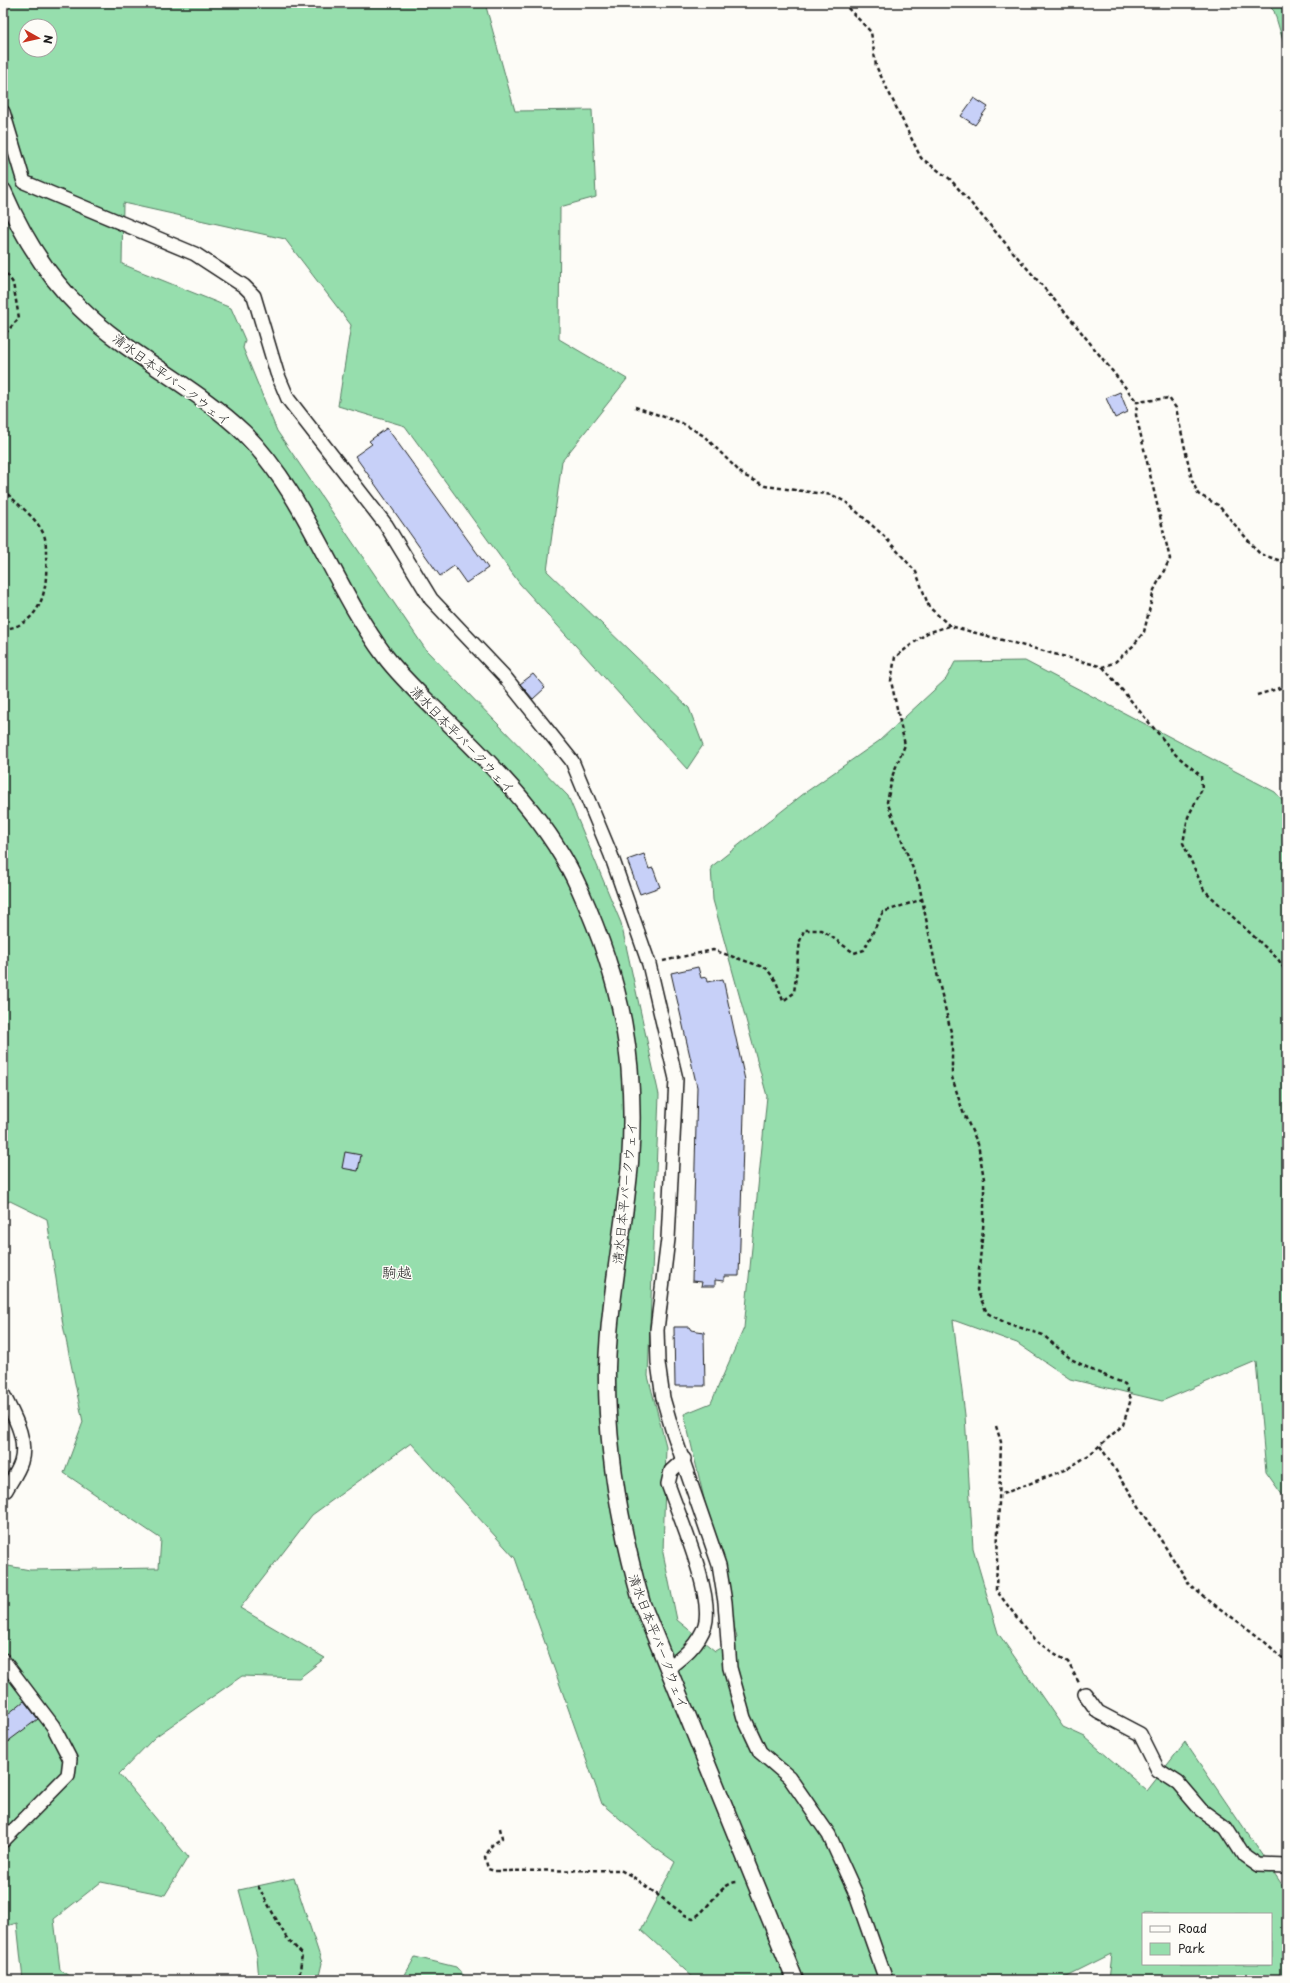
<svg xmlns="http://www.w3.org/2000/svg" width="1290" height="1983" font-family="'Playpen Sans','Klee One',sans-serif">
  <rect width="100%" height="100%" fill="#fdfcf7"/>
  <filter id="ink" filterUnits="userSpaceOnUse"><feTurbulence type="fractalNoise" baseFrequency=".025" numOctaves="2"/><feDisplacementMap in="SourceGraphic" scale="8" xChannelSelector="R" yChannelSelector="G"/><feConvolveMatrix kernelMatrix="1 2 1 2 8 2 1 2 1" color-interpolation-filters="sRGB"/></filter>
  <g filter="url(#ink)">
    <!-- green -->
    <g fill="#96dead" stroke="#597d64" fill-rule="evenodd">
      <path d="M3,3H485L515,111L592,110L596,197L560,207L559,339L627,379L562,461L547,571L689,708L703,745L687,769L520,584L405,426L338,406L351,325L285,239L123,203L122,264L231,308L245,340L243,348L277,431L426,650L568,796L621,923L659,1095L648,1376L666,1446L663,1553L677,1620L715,1651L737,1638L684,1414L711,1403L744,1328L767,1096L713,900L711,867L806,792L879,741L946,679L955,662L1025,661L1275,792L1287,805V1505L1283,1496L1266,1472L1256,1361L1162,1401L1070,1379L1017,1343L953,1320L965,1415L973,1548L998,1633L1063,1727L1085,1737L1147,1791L1185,1742L1287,1892V1980H1108L1111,1954L1059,1980H696L641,1930L675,1862L651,1845L602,1804L515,1558L411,1443L312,1515L240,1608L325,1658L299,1678L242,1676L155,1737L119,1774L188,1857L165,1895L101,1882L54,1919L60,1970L75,1980H23L17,1923L3,1927V1565L30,1570L159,1568L161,1539L64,1473L83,1422L63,1325L47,1219L10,1201L3,1205ZM26,26H50V50H26ZM1143,1914H1271V1964H1143Z"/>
      <path d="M1266,3H1287V54L1274,11Z"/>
      <path d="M294,1878L322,1963L318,1980H259L257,1956L239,1890Z"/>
      <path d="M415,1957L456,1967L468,1980H402Z"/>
    </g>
    <!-- building -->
    <g fill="#c7d0f8" stroke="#1c1c1c">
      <path d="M974,98L988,107L975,125L961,116Z"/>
      <path d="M1120,392L1128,412L1115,418L1106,398Z"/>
      <path d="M387,428L488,568L466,583L454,566L440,576L355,456L372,444L369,441Z"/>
      <path d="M533,674L545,688L533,699L520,684Z"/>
      <path d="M644,854L649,869L653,868L660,887L640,894L627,860Z"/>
      <path d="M698,967L701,978L707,977L708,982L723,979L745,1080L739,1276H724V1281L715,1280V1286H701L702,1282L692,1281L697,1087L671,973Z"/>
      <path d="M345,1152L361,1155L358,1171L342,1168Z"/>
      <path d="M674,1327H689L691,1330L704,1332L705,1386H675Z"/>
      <path d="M24,1701L38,1719L3,1745V1718Z"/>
    </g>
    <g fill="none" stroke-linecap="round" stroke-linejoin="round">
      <!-- minor casing -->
      <g stroke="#1c1c1c" stroke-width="16">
        <g id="minor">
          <path d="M3,112L24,182L195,254L244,286L254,296L277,373L288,399L386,525L431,599L504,676L572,761L611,855L649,964L676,1079L668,1239L657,1330L658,1363L663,1398L672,1429L719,1565L725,1602L730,1668L744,1718L760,1752L789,1777L829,1835L855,1892L886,1980"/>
          <path d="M3,1394C13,1415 28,1438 21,1462C18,1472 11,1481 6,1490L3,1492"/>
          <path d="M3,1660L53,1726L70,1759L68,1775L3,1841"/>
          <path d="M668,1668C683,1657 699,1644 705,1625C714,1595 679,1516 668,1484L671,1471L684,1459"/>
          <path d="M1085,1694L1098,1712L1140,1734L1158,1770L1178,1783L1201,1810L1226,1828L1244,1856L1257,1865L1287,1866"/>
        </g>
      </g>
      <!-- tertiary casing -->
      <g stroke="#1c1c1c" stroke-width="19">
        <path id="tertiary" d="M3,191C22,235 45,274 80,308C129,356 194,385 244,433C307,496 332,585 385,656C403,680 427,701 448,722C498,771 551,824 580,890C622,983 637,1060 630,1163C624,1231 609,1299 607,1368C606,1448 620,1528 642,1604L795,1980"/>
      </g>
      <!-- path -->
      <g stroke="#1c1c1c" stroke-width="2.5" stroke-dasharray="4 3" stroke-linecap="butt">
        <path d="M843,3L871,32L876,66L921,158L950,179L1070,318L1137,402"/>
        <path d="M3,268L13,283L19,318L3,336"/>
        <path d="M635,407L682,423L704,436L743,475L765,486L832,495L846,502L884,536L916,572L929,607L950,626L1103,667L1115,662L1133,646L1144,632L1154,590L1170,559L1136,415L1137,402L1169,398L1176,408L1192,480L1198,494L1218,505L1260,554L1287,563"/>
        <path d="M3,489C16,504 36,516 44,535C46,540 46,547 46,553C47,577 47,605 26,621C18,626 12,629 3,628"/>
        <path d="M949,626L927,633L895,657L891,681L905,745L893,774L887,802L919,884L939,983L952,1036V1077L963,1112L978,1144L984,1179V1218L977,1290L987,1313L1006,1323L1043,1335L1071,1359L1092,1370L1125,1384L1131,1399L1123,1425L1089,1455L1067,1469L1000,1495"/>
        <path d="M1103,667L1176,755L1201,776L1202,789L1188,817L1183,843L1204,890L1278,959L1287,973"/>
        <path d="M1257,695L1287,686"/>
        <path d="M663,961L713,950L766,968L776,981L783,1001L794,993L800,941L804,930H822L854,953L864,950L883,912L923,899"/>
        <path d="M996,1426L1001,1442L996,1590L1034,1640L1068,1662L1079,1683"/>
        <path d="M1100,1446L1190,1585C1221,1613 1260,1632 1287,1664"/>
        <path d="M500,1828L502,1838L492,1845L485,1857L488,1869L495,1871L620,1870L632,1876L685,1915L693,1918C708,1912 720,1881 739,1882"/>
        <path d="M258,1886L286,1937L302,1954L299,1980"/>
      </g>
      <!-- minor -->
      <use href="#minor" stroke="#fdfcf7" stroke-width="13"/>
      <!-- tertiary -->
      <use href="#tertiary" stroke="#fdfcf7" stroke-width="16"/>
    </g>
  </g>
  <g text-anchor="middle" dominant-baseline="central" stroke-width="3" stroke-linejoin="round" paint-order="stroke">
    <!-- street labels -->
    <g font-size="13" fill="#1c1c1c" stroke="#fdfcf7">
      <text transform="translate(172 379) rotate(37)">清水日本平パークウェイ</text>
      <text transform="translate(463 739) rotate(46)">清水日本平パークウェイ</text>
      <text transform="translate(624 1193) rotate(-84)">清水日本平パークウェイ</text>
      <text transform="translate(659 1641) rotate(69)">清水日本平パークウェイ</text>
    </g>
    <!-- quarter labels -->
    <g font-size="15" fill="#1c1c1c" stroke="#fdfcf7">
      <text x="397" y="1271">駒越</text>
    </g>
  </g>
  <!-- margin -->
  <rect width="1290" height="1983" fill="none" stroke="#fdfcf7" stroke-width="16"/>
  <rect x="8" y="8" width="1274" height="1967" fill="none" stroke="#1c1c1c" stroke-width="1.5" filter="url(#ink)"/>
  <!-- legend -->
  <rect x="1142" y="1913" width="130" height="52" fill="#fdfcf7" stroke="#a3a29f"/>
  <rect x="1150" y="1926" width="20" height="6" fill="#fdfcf7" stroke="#a3a29f"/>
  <text x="1178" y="1933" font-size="12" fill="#1c1c1c">Road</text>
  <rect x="1150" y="1943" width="20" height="12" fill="#96dead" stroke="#a3a29f"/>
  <text x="1178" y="1953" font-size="12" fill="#1c1c1c">Park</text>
  <!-- north arrow -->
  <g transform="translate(38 38) rotate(98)"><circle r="19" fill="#fdfcf7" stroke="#a3a29f"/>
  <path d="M0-3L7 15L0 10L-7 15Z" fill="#c8321e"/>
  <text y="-6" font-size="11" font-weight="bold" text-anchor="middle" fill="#1c1c1c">N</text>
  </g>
</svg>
